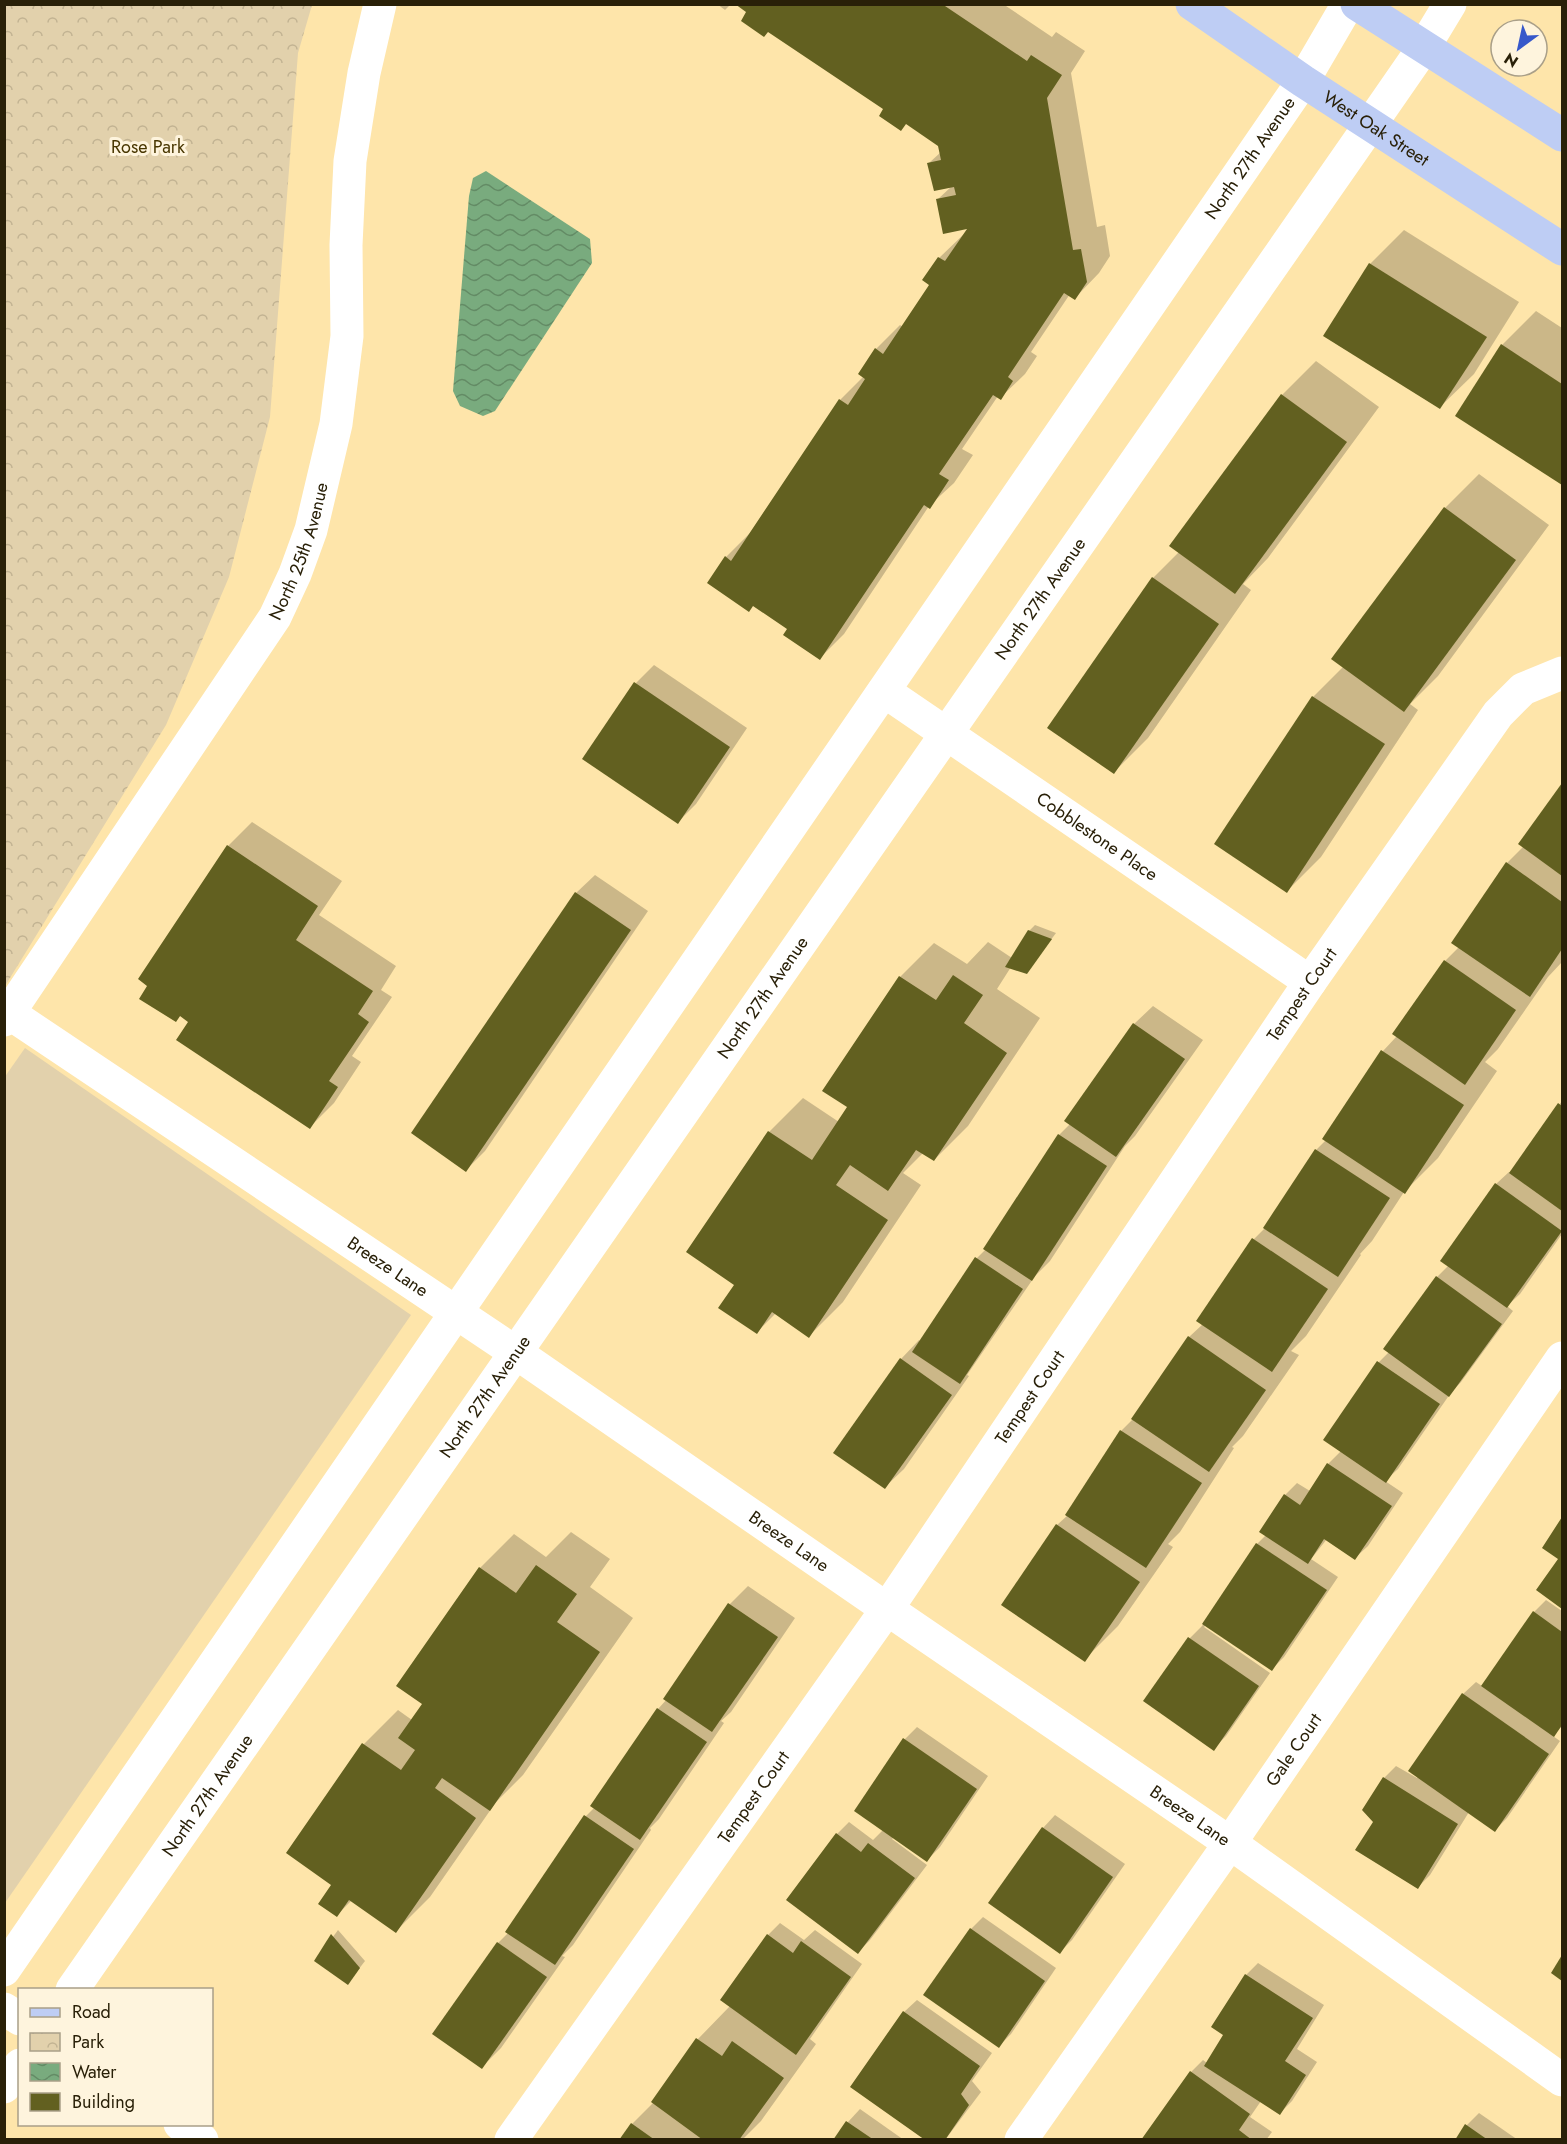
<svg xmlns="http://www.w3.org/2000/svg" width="1567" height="2144" font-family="Jost,sans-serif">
  <defs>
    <pattern id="park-crowns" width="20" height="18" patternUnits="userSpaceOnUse" patternTransform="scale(1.5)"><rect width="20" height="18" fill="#e2d1ac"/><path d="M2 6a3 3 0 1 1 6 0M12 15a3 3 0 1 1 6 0" fill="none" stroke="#c2b392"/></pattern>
    <pattern id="water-waves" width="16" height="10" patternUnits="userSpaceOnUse" patternTransform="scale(1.5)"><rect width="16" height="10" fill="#79ab7e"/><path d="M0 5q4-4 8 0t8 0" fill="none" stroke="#638b65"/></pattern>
  </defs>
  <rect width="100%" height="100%" fill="#fee5aa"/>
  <!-- green -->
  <path fill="#e2d1ac" d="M25,1048L411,1315L5,1903L4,1078Z"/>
  <!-- park -->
  <path fill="url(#park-crowns)" d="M5,4L312,5L298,53L270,417L229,577L166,725L5,986Z"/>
  <!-- water -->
  <path fill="url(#water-waves)" d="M486,171L590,239L592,263L495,411L483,416L460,406L453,391L469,196L473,178Z"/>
  <!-- shadow -->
  <g fill="#0003">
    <path d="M717,4H731L725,10Z"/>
    <path d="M737,4H1003L1052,37L1056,32L1085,51L1071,73L1097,227L1105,225L1110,256L1099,273L1075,298L1070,294L1031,352L1037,356L1025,374L1000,398L998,396L962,449L973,455L954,483L929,506L844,634L820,658L790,628L726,557L750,533L840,400L864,376L876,349L900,325L903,327L931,284L939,258L964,234L970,226L937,200L952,186L929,163L941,152L939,145Z"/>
    <path d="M1404,230L1519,302L1474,374L1440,407L1325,335L1370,264Z"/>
    <path d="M1536,311L1562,328V483L1457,415L1502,345Z"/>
    <path d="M1316,361L1379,407L1268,558L1243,584L1251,590L1148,738L1114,772L1153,578L1179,552L1282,395Z"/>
    <path d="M1479,474L1549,525L1438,676L1410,704L1418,710L1321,857L1287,891L1216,843L1313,697L1344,666L1445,508Z"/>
    <path d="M654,665L747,728L696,804L678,822L636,683Z"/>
    <path d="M1562,785V962L1548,977L1498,1049L1485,1062L1497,1071L1438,1158L1404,1192L1372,1241L1360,1254L1361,1255L1306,1336L1291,1351L1299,1355L1243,1436L1232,1447L1234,1448L1180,1532L1168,1544L1173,1547L1118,1626L1084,1660L1057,1525L1068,1515L1121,1431L1134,1418L1189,1337L1203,1324L1198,1321L1254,1239L1268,1225L1316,1150L1326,1140L1324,1139L1383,1051L1397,1036L1445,961L1459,947L1507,863L1524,846L1520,844Z"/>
    <path d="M252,822L342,881L319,915L396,966L381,990L392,997L352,1056L361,1062L334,1103L310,1127L191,1022L181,1015L176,1021L228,846Z"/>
    <path d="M595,875L648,911L485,1151L466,1170L576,893Z"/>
    <path d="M1035,925L1056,933L1026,973L1011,967L997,989L1040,1018L968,1126L934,1160L923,1153L903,1173L921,1185L843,1302L809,1336L776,1313L757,1332L736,1284L769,1132L803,1098L839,1122L849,1107L824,1090L900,977L934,943L967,964L988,942L1012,958L1029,931Z"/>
    <path d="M1153,1006L1203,1040L1135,1136L1125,1146L1050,1261L1035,1276L967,1375L969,1376L904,1469L885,1487L901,1359L919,1340L921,1342L977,1258L986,1249L1059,1135L1071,1123L1134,1024Z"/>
    <path d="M1562,1101V1234L1520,1294L1507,1306L1513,1311L1461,1382L1450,1394L1398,1469L1385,1481L1403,1493L1368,1546L1355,1558L1327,1539L1311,1559L1338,1577L1284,1657L1272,1669L1206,1625L1204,1627L1270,1673L1226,1736L1213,1749L1145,1700L1190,1638L1202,1626L1257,1544L1266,1535L1285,1495L1297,1483L1310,1491L1328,1464L1341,1451L1325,1440L1379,1362L1389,1352L1437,1277L1449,1265L1496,1184L1509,1172L1510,1173Z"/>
    <path d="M1562,1520V1607L1538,1590L1560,1558L1544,1547Z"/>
    <path d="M571,1532L610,1559L590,1587L633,1618L523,1775L496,1802L430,1897L396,1931L352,1900L337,1915L333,1885L288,1853L364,1744L398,1710L412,1720L424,1704L480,1568L514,1534L546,1557Z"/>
    <path d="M748,1586L795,1618L731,1712L721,1721L724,1723L659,1819L650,1828L651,1830L573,1945L562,1956L565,1957L501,2048L482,2067L434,2034L498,1943L509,1932L586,1816L595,1807L658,1709L667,1699L730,1604Z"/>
    <path d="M1546,1600L1562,1611V1726L1553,1736L1560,1741L1507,1818L1495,1830L1469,1812L1430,1875L1418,1887L1375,1822L1384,1778L1396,1766L1417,1778L1463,1694L1476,1682L1482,1686L1534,1612Z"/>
    <path d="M917,1727L988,1776L940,1847L927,1860L894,1837L892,1839L927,1865L870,1940L858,1952L837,1834L849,1822L873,1840L883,1830L905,1739Z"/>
    <path d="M1055,1815L1125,1864L1072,1940L1060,1952L1043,1828Z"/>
    <path d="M983,1917L1056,1968L1011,2034L999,2046L971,1929Z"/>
    <path d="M780,1923L804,1940L815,1930L862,1964L810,2039L816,2044L761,2121L742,2140H621L632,2124L654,2102L698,2039L730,2006L768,1935Z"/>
    <path d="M338,1930L365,1961L348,1983L316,1960Z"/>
    <path d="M1258,1963L1324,2005L1297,2049L1317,2062L1292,2101L1280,2113L1261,2101L1250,2117L1272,2132L1266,2140H1142L1191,2072L1203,2060L1207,2063L1225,2035L1246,1975Z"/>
    <path d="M917,2000L992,2053L972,2081L981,2092L945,2140L904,2012Z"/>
    <path d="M860,2109L904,2140H835L848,2122Z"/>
    <path d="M1479,2113L1518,2140H1457L1467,2125Z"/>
  </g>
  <!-- building -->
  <g fill="#626020">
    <path d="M735,4H942L1027,61L1031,55L1062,75L1047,98L1073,250L1081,249L1087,282L1075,300L1064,293L1008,377L1013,381L1001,400L993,395L939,474L949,480L930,509L924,505L820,660L783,635L787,629L753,606L749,612L707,583L725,556L731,561L839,399L848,405L865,379L858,374L875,348L883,354L929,285L922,280L938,257L945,261L967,229L943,234L936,199L956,195L954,187L934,191L927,163L941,160L938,146L906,124L901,131L879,116L883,109L768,32L764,37L741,21L746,12Z"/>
    <path d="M1369,263L1487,337L1440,409L1323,336Z"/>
    <path d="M1501,344L1562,384V485L1455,416Z"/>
    <path d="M1281,394L1347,442L1235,594L1169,546Z"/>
    <path d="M1444,507L1516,560L1404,712L1331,659Z"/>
    <path d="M1152,577L1219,624L1114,774L1047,728Z"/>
    <path d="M634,682L730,747L678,824L582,759Z"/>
    <path d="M1312,696L1385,744L1287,893L1214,844Z"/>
    <path d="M1562,783V876L1518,844Z"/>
    <path d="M227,845L318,906L296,940L373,991L358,1014L369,1022L329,1081L338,1087L310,1129L176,1040L188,1022L180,1016L176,1022L139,999L147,986L138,979Z"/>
    <path d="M1506,862L1562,902V949L1530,997L1451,943Z"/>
    <path d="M575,892L631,930L466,1172L411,1133Z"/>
    <path d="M1028,930L1052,939L1027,974L1005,967Z"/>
    <path d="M1444,960L1516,1010L1465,1085L1392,1034Z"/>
    <path d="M953,975L983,995L964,1023L1007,1053L934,1161L916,1150L888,1191L850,1165L836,1185L888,1220L809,1338L772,1312L757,1334L718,1308L734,1285L686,1252L768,1131L812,1160L847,1107L822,1091L899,976L936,1000Z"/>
    <path d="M1133,1023L1185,1059L1116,1157L1064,1121Z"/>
    <path d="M1381,1050L1464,1105L1405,1194L1322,1139Z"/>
    <path d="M1558,1103L1562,1106V1211L1509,1173Z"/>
    <path d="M1058,1134L1107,1166L1032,1281L983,1249Z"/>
    <path d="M1315,1149L1390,1198L1338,1277L1263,1228Z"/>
    <path d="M1495,1183L1562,1231L1507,1308L1440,1261Z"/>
    <path d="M1252,1238L1328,1289L1272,1372L1196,1321Z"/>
    <path d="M975,1257L1023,1289L960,1384L912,1352Z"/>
    <path d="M1436,1276L1502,1324L1449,1397L1383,1349Z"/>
    <path d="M1188,1336L1266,1390L1209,1472L1131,1419Z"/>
    <path d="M900,1358L952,1395L885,1489L833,1453Z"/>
    <path d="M1377,1361L1440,1404L1386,1483L1323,1440Z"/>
    <path d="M1120,1430L1202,1483L1146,1568L1065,1515Z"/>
    <path d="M1327,1463L1392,1506L1355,1560L1324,1539L1308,1564L1259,1532L1284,1494L1300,1505Z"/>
    <path d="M1562,1517V1609L1536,1590L1558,1559L1542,1548Z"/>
    <path d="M1056,1524L1140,1582L1085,1662L1001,1605Z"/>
    <path d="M1256,1543L1327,1590L1272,1671L1202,1624Z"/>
    <path d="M536,1565L577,1594L557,1622L600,1652L490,1811L442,1778L435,1788L476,1818L396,1933L349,1900L337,1917L318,1904L331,1885L286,1853L362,1743L401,1770L415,1750L398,1738L422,1704L396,1686L479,1567L516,1593Z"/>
    <path d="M728,1603L778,1637L712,1732L663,1699Z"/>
    <path d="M1533,1611L1562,1632V1725L1554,1737L1481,1686Z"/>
    <path d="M1188,1637L1259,1686L1214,1751L1143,1701Z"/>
    <path d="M1462,1693L1549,1754L1495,1832L1408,1771Z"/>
    <path d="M657,1708L707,1742L640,1840L590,1806Z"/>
    <path d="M903,1738L977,1789L927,1862L854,1811Z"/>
    <path d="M1383,1777L1458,1824L1418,1889L1355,1850L1373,1822L1362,1810Z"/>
    <path d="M584,1815L634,1849L555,1965L505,1932Z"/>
    <path d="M1042,1827L1113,1877L1060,1954L988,1903Z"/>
    <path d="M836,1833L861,1852L868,1843L915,1878L858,1954L786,1900Z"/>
    <path d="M970,1928L1045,1981L999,2048L923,1995Z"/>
    <path d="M331,1934L360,1968L348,1985L314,1961Z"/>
    <path d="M767,1934L793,1953L801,1941L851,1977L796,2055L720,2000Z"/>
    <path d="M497,1942L547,1977L482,2069L432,2034Z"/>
    <path d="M1562,1955V1981L1551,1973Z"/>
    <path d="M1245,1974L1313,2018L1285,2061L1306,2075L1280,2115L1204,2066L1223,2035L1211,2027Z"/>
    <path d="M903,2011L980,2066L961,2094L969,2105L945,2140H925L850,2087Z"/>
    <path d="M696,2038L722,2056L732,2041L784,2078L739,2140H703L651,2102Z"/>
    <path d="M1190,2071L1250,2114L1239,2130L1252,2140H1141Z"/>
    <path d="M846,2121L874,2140H833Z"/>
    <path d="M631,2123L655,2140H619Z"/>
    <path d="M1465,2124L1488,2140H1455Z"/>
  </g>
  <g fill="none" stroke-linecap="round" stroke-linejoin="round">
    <!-- minor -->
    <g stroke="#fff" stroke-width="33">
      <path id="s1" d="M884,691L1310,982"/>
      <path id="s2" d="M9,1013L515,1352L887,1609L1230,1843L1562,2080"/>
      <path id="s3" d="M4,1020L275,617L295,574L311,530L336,424L347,336L346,245L350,161L364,73L380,4"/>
      <path id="s4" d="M4,1970L1303,81L1348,4"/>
      <path id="s5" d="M72,1990L1370,125L1424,47L1450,4"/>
      <path d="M4,2009L20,2019"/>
      <path d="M4,2087L20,2065"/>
      <path d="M180,2124L202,2140"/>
      <path id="s6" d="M511,2140L887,1609L1310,982L1498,714L1523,689L1562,673"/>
      <path id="s7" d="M1021,2140L1230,1843L1562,1358"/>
    </g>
    <!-- major -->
    <g stroke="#becdf4" stroke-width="33">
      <path id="s8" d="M1192,4L1303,81L1562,249"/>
      <path d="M1357,4L1562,135"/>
    </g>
  </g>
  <g text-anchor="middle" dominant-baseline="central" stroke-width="6" stroke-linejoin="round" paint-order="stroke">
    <!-- street labels -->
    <g font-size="18" fill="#292008" stroke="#fef4dd">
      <text stroke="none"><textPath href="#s8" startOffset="222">West Oak Street</textPath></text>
      <text stroke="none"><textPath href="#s4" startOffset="2199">North 27th Avenue</textPath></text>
      <text stroke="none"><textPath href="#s3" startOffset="556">North 25th Avenue</textPath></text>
      <text stroke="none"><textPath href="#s5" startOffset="1695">North 27th Avenue</textPath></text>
      <text stroke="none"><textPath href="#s1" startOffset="258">Cobblestone Place</textPath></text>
      <text stroke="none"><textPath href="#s6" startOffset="1392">Tempest Court</textPath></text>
      <text stroke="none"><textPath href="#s5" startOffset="1209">North 27th Avenue</textPath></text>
      <text stroke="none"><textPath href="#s2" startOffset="456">Breeze Lane</textPath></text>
      <text stroke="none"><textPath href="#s5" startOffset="723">North 27th Avenue</textPath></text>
      <text stroke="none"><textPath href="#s6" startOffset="906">Tempest Court</textPath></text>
      <text stroke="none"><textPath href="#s2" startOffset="942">Breeze Lane</textPath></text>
      <text stroke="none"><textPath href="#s7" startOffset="476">Gale Court</textPath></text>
      <text stroke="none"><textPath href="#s5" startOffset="237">North 27th Avenue</textPath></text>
      <text stroke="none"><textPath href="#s6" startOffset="420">Tempest Court</textPath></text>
      <text stroke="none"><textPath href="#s2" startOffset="1428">Breeze Lane</textPath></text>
    </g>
    <!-- park labels -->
    <g font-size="18" fill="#483601" stroke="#fef4dd">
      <text x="148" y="147">Rose Park</text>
    </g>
  </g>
  <!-- border -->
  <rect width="1567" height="2144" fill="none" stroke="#292008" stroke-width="12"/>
  <!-- legend -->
  <rect x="18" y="1988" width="195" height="138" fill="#fef4dd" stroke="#a99f88" stroke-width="1.5"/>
  <rect x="30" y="2008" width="30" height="9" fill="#becdf4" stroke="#a99f88" stroke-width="1.5"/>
  <text x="72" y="2018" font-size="18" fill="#292008">Road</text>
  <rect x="30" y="2033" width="30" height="18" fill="url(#park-crowns)" stroke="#a99f88" stroke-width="1.5"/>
  <text x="72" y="2048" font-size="18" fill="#292008">Park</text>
  <rect x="30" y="2063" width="30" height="18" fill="url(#water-waves)" stroke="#a99f88" stroke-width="1.5"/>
  <text x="72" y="2078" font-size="18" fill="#292008">Water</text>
  <rect x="30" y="2093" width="30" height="18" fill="#626020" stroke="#a99f88" stroke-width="1.5"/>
  <text x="72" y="2108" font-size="18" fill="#292008">Building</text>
  <!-- north arrow -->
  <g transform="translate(1519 48) rotate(213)"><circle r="28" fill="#fef4dd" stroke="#a99f88" stroke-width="1.5"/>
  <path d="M0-4.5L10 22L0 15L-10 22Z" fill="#3758ca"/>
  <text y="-9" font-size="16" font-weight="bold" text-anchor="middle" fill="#292008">N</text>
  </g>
</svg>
